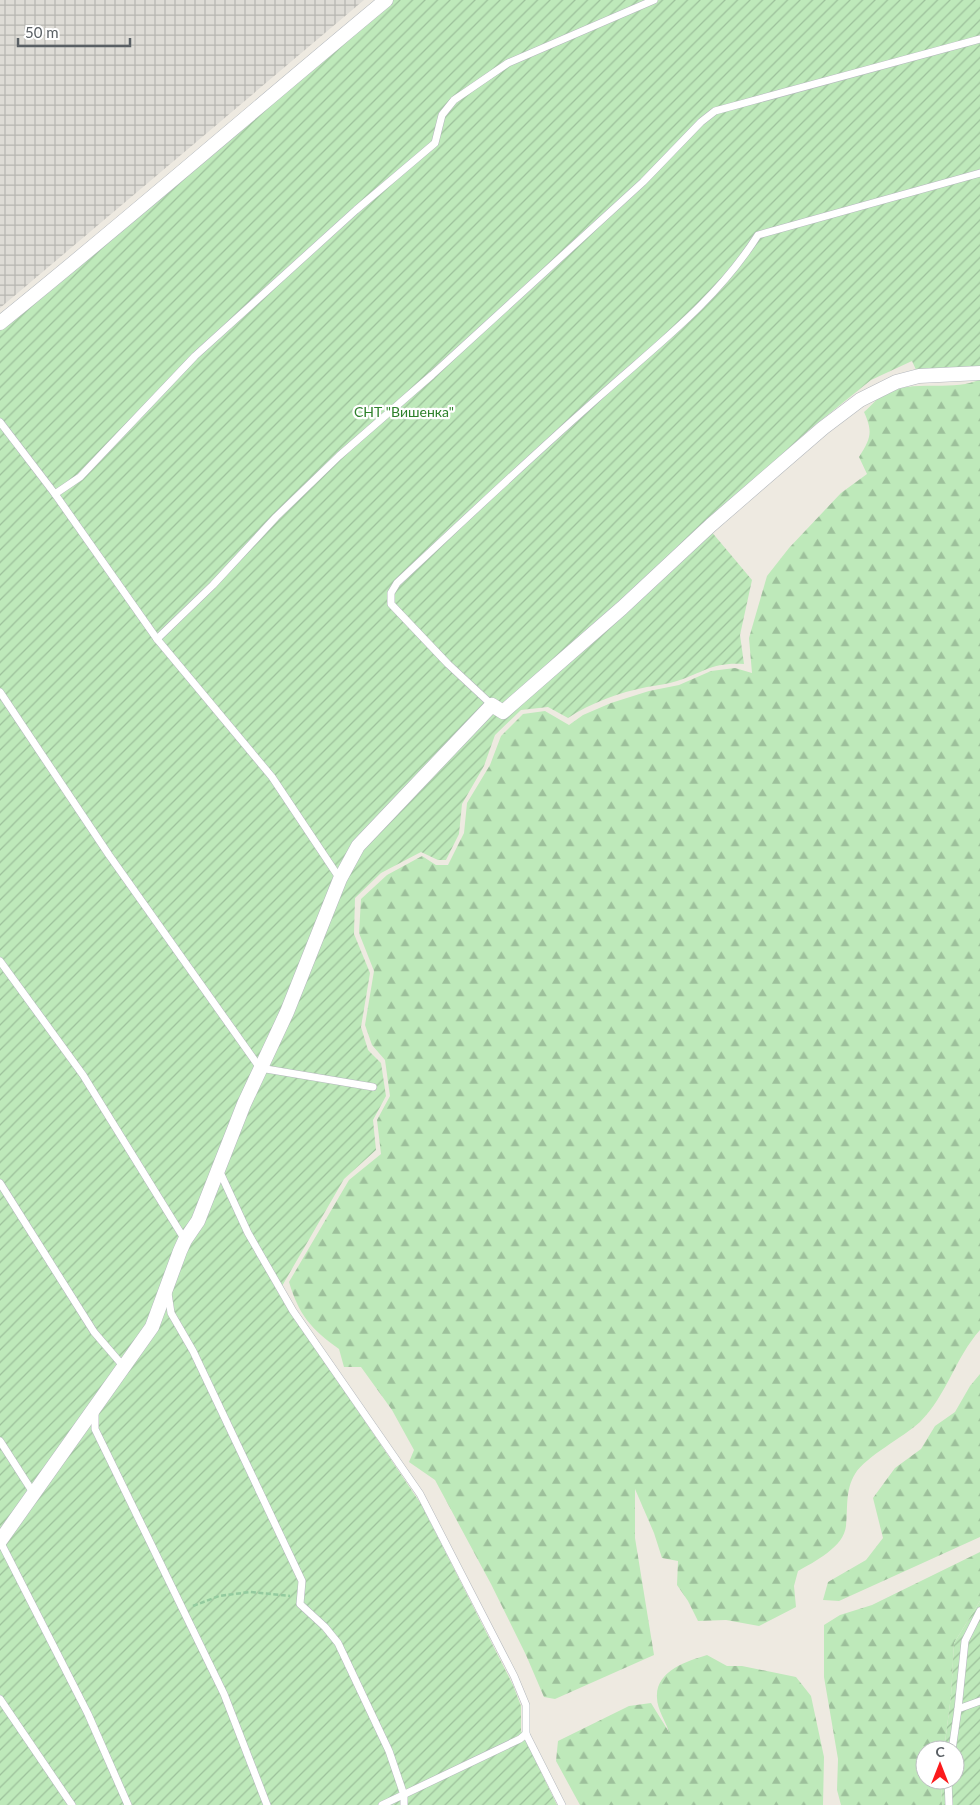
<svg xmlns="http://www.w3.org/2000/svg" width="980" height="1805" font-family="Lato,sans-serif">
  <defs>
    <pattern id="industrial-grid" width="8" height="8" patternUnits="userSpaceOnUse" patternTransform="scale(1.25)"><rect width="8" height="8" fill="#dedcd6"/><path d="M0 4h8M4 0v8" fill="none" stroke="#b7b6b1"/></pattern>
    <pattern id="forest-firs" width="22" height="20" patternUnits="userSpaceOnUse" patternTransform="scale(1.25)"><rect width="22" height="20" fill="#bee9ba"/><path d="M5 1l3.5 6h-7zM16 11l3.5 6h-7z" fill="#9dc09b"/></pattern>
    <pattern id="garden-furrows" width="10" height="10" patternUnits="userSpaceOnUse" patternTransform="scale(1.25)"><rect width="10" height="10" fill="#bee9ba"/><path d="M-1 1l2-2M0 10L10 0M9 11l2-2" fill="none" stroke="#9dc09b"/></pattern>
  </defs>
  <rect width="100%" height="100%" fill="#eeeae1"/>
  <!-- industrial -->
  <path fill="url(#industrial-grid)" d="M0,0H364L0,308Z"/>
  <!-- forest -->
  <g fill="url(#forest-firs)">
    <path d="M980,379V1330C955,1358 947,1395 920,1422C904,1437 866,1456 855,1474C845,1490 848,1509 846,1526C844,1547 814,1562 798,1571L794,1586L796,1607L759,1626L726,1620L698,1621L688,1601L677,1585L678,1561L662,1558L654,1533L635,1489V1538L654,1655L555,1699L544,1697L526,1655L491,1584L435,1480L409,1462L414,1450L392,1410L361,1367H344L339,1349C311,1329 299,1315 289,1282L349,1180L381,1154L377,1120L390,1096L385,1060L372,1045L365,1025L374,971L359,933L361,899L387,875L422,856L436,865H448L464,833L467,803L490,765L501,736L523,714L545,711L569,725L583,715L611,703L649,691L679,685L711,671L735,668L752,673L749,638L767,576L789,548L841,493L867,474L859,457C871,438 873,432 864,412C871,406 877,398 885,394C910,378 955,393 980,379Z"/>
    <path d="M980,1374V1537L839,1601L823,1600L828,1582L866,1560L883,1538L873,1498L895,1468L921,1449L935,1426L955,1412L970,1386Z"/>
    <path d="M980,1552V1601L954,1643L951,1696L944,1750H925V1780H941L942,1805H841L837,1790L838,1759L824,1677V1625L840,1615L872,1605Z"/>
    <path d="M707,1655L727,1666H742L796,1677L811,1696L824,1757L823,1805H580L556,1761L558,1741L629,1706L651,1703L669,1732C666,1722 657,1709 657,1698C655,1671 687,1661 707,1655Z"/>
  </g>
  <!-- garden -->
  <g fill="url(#garden-furrows)">
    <path d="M392,0H980V368L917,372L912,361L871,380L809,430L705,524L752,580L740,635L744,664C712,662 705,672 677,681C668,684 657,685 647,687C621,692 590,703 568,718L548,707L521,710L495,735L484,766L462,804L459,834L446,860H438L421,852L381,873L355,898L354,934L370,973L361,1027L368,1050L381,1063L386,1096L373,1120L376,1150L344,1179L278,1293L421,1504L513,1685L521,1706V1731L557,1805H0V330L83,263Z"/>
    <path d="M980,1601V1805H942L941,1780H955V1750H944L951,1696L954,1643Z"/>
  </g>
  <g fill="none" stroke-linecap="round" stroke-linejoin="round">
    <!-- lane casing -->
    <g stroke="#b4b8bd" stroke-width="8">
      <g id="lane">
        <path d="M0,422L55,494L157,639L272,777L340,879"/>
        <path d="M55,494L80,477L195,356L356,210L435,143L442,115L454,100L508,63L654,0"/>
        <path d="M157,639L213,585L276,517L339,456L432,375L643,182L701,122L715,111L980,39"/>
        <path d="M0,692L109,855L260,1068L373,1087"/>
        <path d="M492,705L448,664L391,604V593L397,583C464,520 531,457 600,396C657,345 717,300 758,235L980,173"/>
        <path d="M0,961L83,1075L185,1240"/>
        <path d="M219,1170L248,1233L293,1311L420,1494L514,1676L526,1705V1734L562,1805"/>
        <path d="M0,1183L94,1332L124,1367"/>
        <path d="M168,1293L171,1313L193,1351L302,1581L300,1604L325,1627L338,1643L389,1751L404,1795V1805"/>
        <path d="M95,1411V1429L224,1694L267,1805"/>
        <path d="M0,1441L34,1494"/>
        <path d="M0,1541L88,1714L128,1805"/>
        <path d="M0,1699L72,1805"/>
        <path d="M958,1709L965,1641L980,1611"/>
        <path d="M952,1750L958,1709L980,1701"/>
        <path d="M948,1780L949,1805"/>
        <path d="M382,1805L520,1739L526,1734"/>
      </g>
    </g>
    <!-- street casing -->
    <g stroke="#b4b8bd" stroke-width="15">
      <g id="street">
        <path d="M0,323C130,218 257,107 386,0"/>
        <path d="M0,1541L152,1327L180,1251L185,1240L198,1221L244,1104L287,1012L340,879L358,846L492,705L503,712L622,608L711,525L823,428L860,400L896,382L919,376L980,373"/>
      </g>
    </g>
    <!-- path -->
    <path stroke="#93ca9e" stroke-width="2.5" stroke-dasharray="5 2.5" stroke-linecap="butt" d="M193,1606L219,1596L250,1592L290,1596"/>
    <!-- lane -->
    <use href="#lane" stroke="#fff" stroke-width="7"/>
    <!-- street -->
    <use href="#street" stroke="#fff" stroke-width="14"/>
  </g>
  <g text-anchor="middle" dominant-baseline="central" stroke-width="4.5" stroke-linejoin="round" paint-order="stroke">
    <!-- park labels -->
    <g font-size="14" fill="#2e822b" stroke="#fff">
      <text x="404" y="411">СНТ "Вишенка"</text>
    </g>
  </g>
  <!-- north arrow -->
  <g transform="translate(940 1765)"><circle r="24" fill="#ffffff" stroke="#bdbfc1"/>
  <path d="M0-4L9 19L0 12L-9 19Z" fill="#fb1a1c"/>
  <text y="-8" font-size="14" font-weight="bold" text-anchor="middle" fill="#595f64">С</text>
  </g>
  <!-- scale -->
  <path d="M18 38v8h112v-8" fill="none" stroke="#595f64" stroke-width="2.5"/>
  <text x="25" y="38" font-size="15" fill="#595f64" stroke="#ffffff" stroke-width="4" paint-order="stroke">50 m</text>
</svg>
